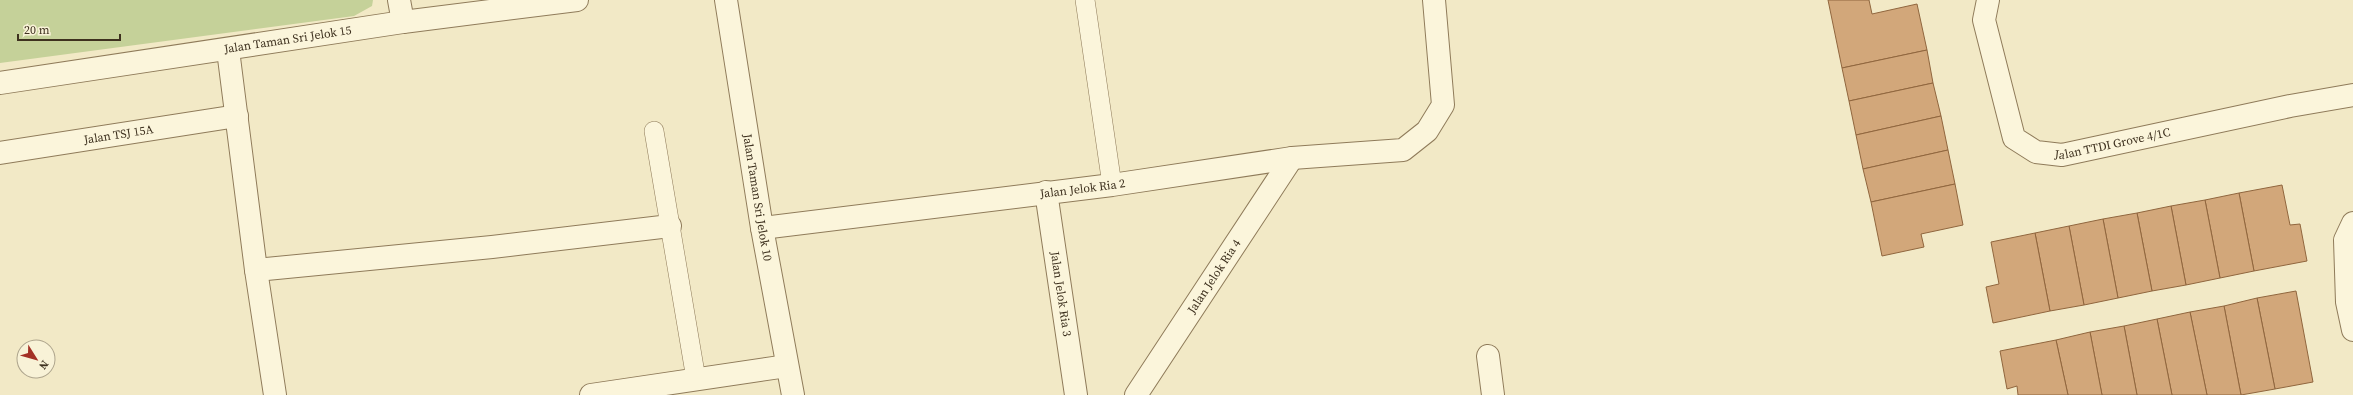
<svg xmlns="http://www.w3.org/2000/svg" width="2353" height="395" font-family="'Source Serif 4',serif">
  <rect width="100%" height="100%" fill="#f2e9c6"/>
  <!-- green -->
  <path fill="#c5d199" d="M0,0H373L372,6L354,16L0,63Z"/>
  <!-- building -->
  <g fill="#d2a77a" stroke="#90663e">
    <path d="M1828,0H1869L1872,14L1917,4L1927,50L1842,68Z"/>
    <path d="M1927,50L1933,83L1849,101L1842,68Z"/>
    <path d="M1933,83L1941,116L1856,135L1849,101Z"/>
    <path d="M1941,116L1948,150L1863,169L1856,135Z"/>
    <path d="M1948,150L1955,184L1871,202L1863,169Z"/>
    <path d="M1955,184L1963,225L1921,234L1924,247L1882,256L1871,202Z"/>
    <path d="M2282,185L2290,225L2300,224L2307,261L2254,271L2239,193Z"/>
    <path d="M2239,193L2254,271L2220,278L2205,200Z"/>
    <path d="M2205,200L2220,278L2186,285L2171,206Z"/>
    <path d="M2171,206L2186,285L2152,291L2137,213Z"/>
    <path d="M2137,213L2152,291L2118,298L2103,219Z"/>
    <path d="M2103,219L2118,298L2084,305L2069,226Z"/>
    <path d="M2069,226L2084,305L2050,311L2035,233Z"/>
    <path d="M2035,233L2050,311L1993,323L1986,287L1999,284L1991,242Z"/>
    <path d="M2296,291L2313,382L2275,389L2257,298Z"/>
    <path d="M2257,298L2275,389L2241,395L2224,306Z"/>
    <path d="M2224,306L2241,395H2207L2190,312Z"/>
    <path d="M2190,312L2207,395H2172L2157,319Z"/>
    <path d="M2157,319L2172,395H2137L2124,326Z"/>
    <path d="M2124,326L2137,395H2102L2090,332Z"/>
    <path d="M2090,332L2102,395H2068L2056,340Z"/>
    <path d="M2056,340L2068,395H2018L2017,386L2007,389L2000,351Z"/>
  </g>
  <g fill="none" stroke-linecap="round" stroke-linejoin="round">
    <!-- service casing -->
    <g stroke="#8f7b5a" stroke-width="20">
      <g id="service">
        <path d="M1085,0L1112,185"/>
        <path d="M654,131L696,379"/>
      </g>
    </g>
    <!-- minor casing -->
    <g stroke="#8f7b5a" stroke-width="24">
      <g id="minor">
        <path d="M399,0L403,22"/>
        <path id="s1" d="M726,0L762,228L793,395"/>
        <path id="s2" d="M1988,0L1984,20L2014,138L2036,152L2062,155L2290,106L2353,95"/>
        <path d="M228,50L256,270L275,395"/>
        <path id="s3" d="M0,83L403,22L577,0"/>
        <path id="s4" d="M0,153L237,116"/>
        <path id="s5" d="M1046,192L1076,395"/>
        <path d="M2353,223L2345,240L2347,302L2353,330"/>
        <path id="s6" d="M762,228L1112,185L1292,158L1403,150L1427,131L1443,105L1434,0"/>
        <path d="M256,270L492,247L670,226"/>
        <path d="M1488,356L1493,395"/>
        <path d="M591,395L787,366"/>
        <path id="s7" d="M1136,395L1292,158"/>
      </g>
    </g>
    <!-- service -->
    <use href="#service" stroke="#fbf5db" stroke-width="19"/>
    <!-- minor -->
    <use href="#minor" stroke="#fbf5db" stroke-width="22"/>
  </g>
  <g text-anchor="middle" dominant-baseline="central" stroke-width="4" stroke-linejoin="round" paint-order="stroke">
    <!-- street labels -->
    <g font-size="12" fill="#3e311f" stroke="#f8f2d7">
      <text stroke="none"><textPath href="#s3" startOffset="291">Jalan Taman Sri Jelok 15</textPath></text>
      <text stroke="none"><textPath href="#s4" startOffset="120">Jalan TSJ 15A</textPath></text>
      <text stroke="none"><textPath href="#s2" startOffset="246">Jalan TTDI Grove 4/1C</textPath></text>
      <text stroke="none"><textPath href="#s6" startOffset="323">Jalan Jelok Ria 2</textPath></text>
      <text stroke="none"><textPath href="#s1" startOffset="200">Jalan Taman Sri Jelok 10</textPath></text>
      <text stroke="none"><textPath href="#s7" startOffset="142">Jalan Jelok Ria 4</textPath></text>
      <text stroke="none"><textPath href="#s5" startOffset="103">Jalan Jelok Ria 3</textPath></text>
    </g>
  </g>
  <!-- north arrow -->
  <g transform="translate(36 359) rotate(127)"><circle r="19" fill="#f8f2d7" stroke="#aea58d"/>
  <path d="M0-3L7 15L0 10L-7 15Z" fill="#a33025"/>
  <text y="-6" font-size="11" font-weight="bold" text-anchor="middle" fill="#3e311f">N</text>
  </g>
  <!-- scale -->
  <path d="M18 34v6h102v-6" fill="none" stroke="#3e311f" stroke-width="2"/>
  <text x="24" y="34" font-size="12" fill="#3e311f" stroke="#f8f2d7" stroke-width="3" paint-order="stroke">20 m</text>
</svg>
